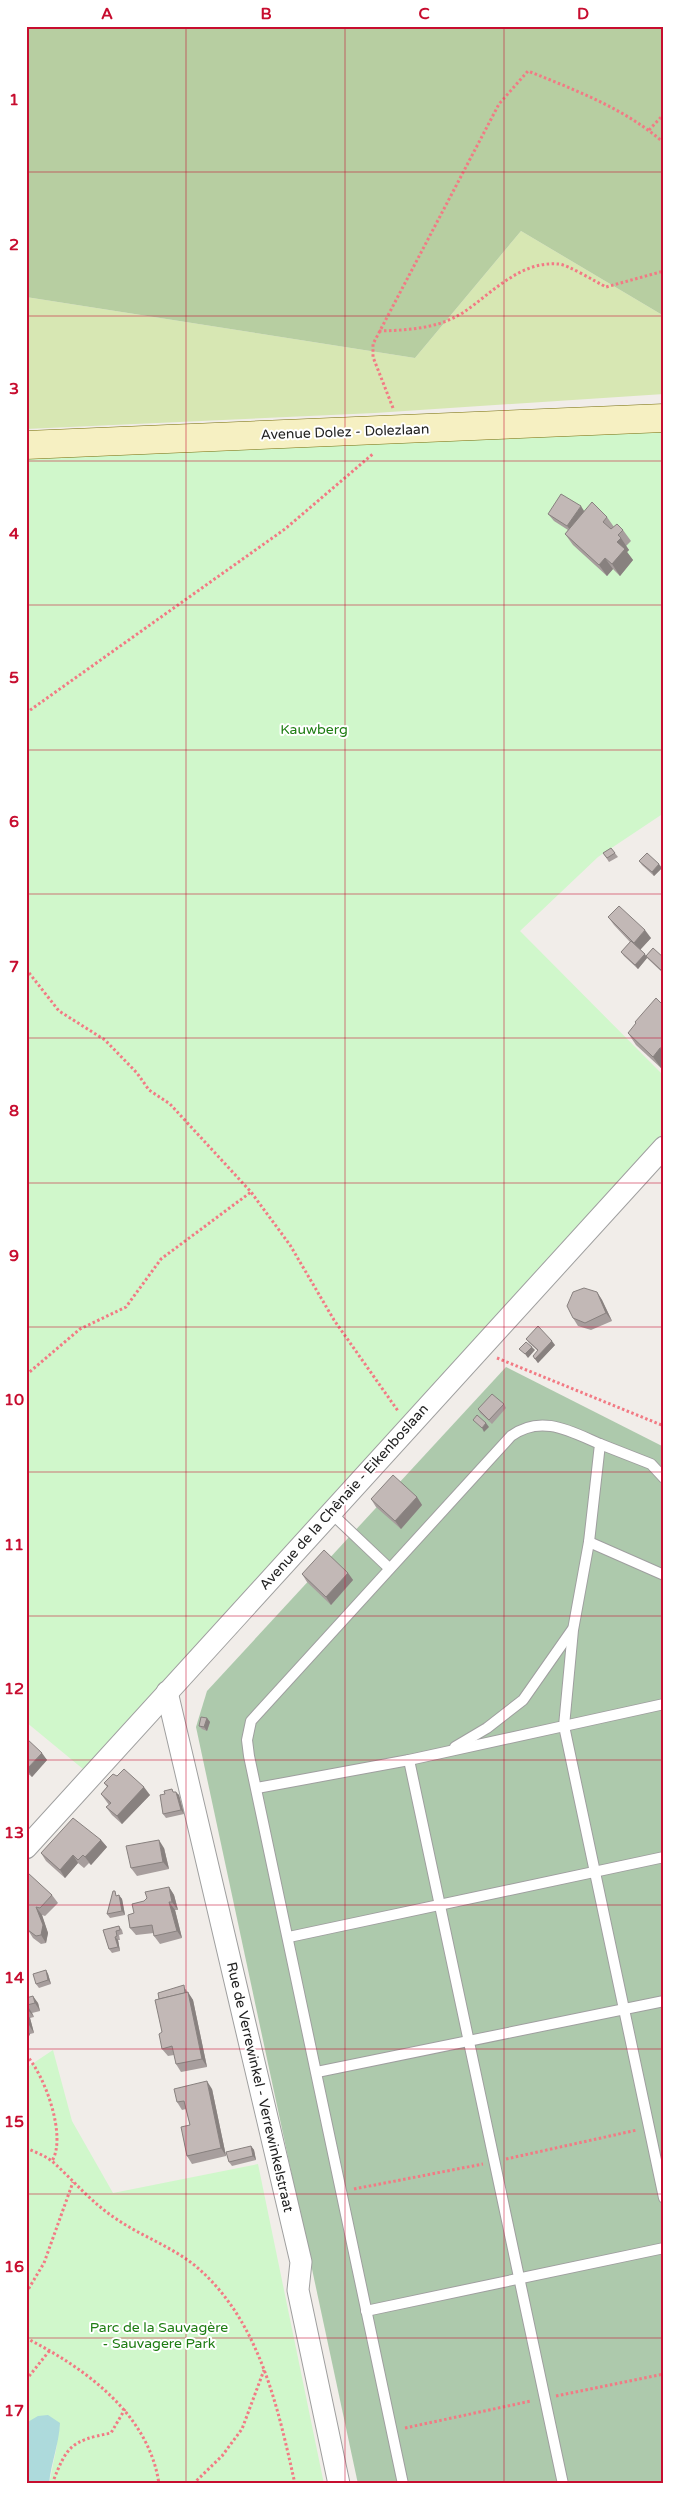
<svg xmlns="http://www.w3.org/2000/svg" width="690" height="2510" font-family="'Varela Round',sans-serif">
  <rect width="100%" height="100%" fill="#f1ede9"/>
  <!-- grass -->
  <path fill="#d7e7b3" d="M521,231L664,316V394L375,413L26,429V297L415,358Z"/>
  <!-- forest -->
  <path fill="#b7cea1" d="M26,26H664V316L521,231L415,358L26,297Z"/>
  <!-- cemetery -->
  <path fill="#adc9ac" d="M506,1367L664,1447V2484H358L196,1727L207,1691Z"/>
  <!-- park -->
  <g fill="#d0f7cb">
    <path d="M664,427V813L598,857L520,931L664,1076V1132L83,1769L26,1722V451Z"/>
    <path d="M53,2050L72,2121L113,2193L258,2164L324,2484H49L57,2445L26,2423V2068Z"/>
  </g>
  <!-- water -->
  <path fill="#addadc" d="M48,2415L60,2423C59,2444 51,2463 49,2484H26V2423L38,2416Z"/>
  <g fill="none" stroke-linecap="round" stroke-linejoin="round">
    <!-- lane casing -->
    <g stroke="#9f9f9f" stroke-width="12">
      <g id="lane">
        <path d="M600,1444L651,1464L664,1478"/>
        <path d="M330,1512L389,1568"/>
        <path d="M589,1542L664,1575"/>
        <path d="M664,1704L564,1726L664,2198"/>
        <path d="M455,1747L487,1728L523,1700L572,1630"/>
        <path d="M257,1788L409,1760"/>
        <path d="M289,1937L664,1857"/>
        <path d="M317,2072L664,2001"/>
        <path d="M366,2311L664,2248"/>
        <path d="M403,2484L249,1756L247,1740L251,1721L511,1436C541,1414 570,1431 600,1444L589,1542L573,1630L564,1726L409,1760L563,2484"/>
      </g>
    </g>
    <!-- street casing -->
    <g stroke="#9f9f9f" stroke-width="23">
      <g id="street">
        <path d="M167,1692L301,2262L298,2290L339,2484"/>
        <path d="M26,1848L664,1147"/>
      </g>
    </g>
    <!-- secondary casing -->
    <g stroke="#766e0c" stroke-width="29">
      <path id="secondary" d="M26,445L664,418"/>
    </g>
    <!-- path -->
    <g stroke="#f27a84" stroke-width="3" stroke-dasharray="2.5 2.5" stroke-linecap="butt">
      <path d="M649,130L664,114"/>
      <path d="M379,331C408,330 438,329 464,312C492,293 520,261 558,264C567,264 596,282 606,287L664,271"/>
      <path d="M393,408L373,357V344L499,104L528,71C575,90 626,109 664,143"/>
      <path d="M26,713L285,529L374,453"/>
      <path d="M26,969L59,1011L105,1040L137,1073L149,1090L170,1104L251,1192L290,1245L334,1320L398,1411"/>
      <path d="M497,1358L664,1426"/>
      <path d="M26,1375L80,1329L126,1307L161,1259L251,1192"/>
      <path d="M26,2055C45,2075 67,2137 52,2161"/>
      <path d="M26,2148C35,2152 46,2156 53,2162C74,2181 92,2203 115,2218C142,2237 174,2247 199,2269C260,2323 278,2408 295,2484"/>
      <path d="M506,2159L637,2130"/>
      <path d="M354,2189L483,2164"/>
      <path d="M26,2293L44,2263L73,2182"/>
      <path d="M26,2338C85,2368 149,2414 159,2484"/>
      <path d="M26,2380L50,2350"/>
      <path d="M556,2396L664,2374"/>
      <path d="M405,2428L531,2401"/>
      <path d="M52,2484C67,2446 70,2441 111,2433L125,2409"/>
      <path d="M193,2484L222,2456L242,2429L264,2370"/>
    </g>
    <!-- lane -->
    <use href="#lane" stroke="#fff" stroke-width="10"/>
    <!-- street -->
    <use href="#street" stroke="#fff" stroke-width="21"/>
    <!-- secondary -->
    <use href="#secondary" stroke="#f6f0c2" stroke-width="28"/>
  </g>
  <!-- wall -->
  <g fill="#a79e9d">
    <path d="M584,511L607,517L614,527L623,530L631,541L626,546L629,550L627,552L633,560L620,576L613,569L607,576L573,545L565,534L568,530L554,521L548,514Z"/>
    <path d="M611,848L618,857L609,862L603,853Z"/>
    <path d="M639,861L662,868L654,876L642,865Z"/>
    <path d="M608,917L651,938L640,950L646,956L653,948L664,974L647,958L638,969L624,956L621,952L630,942L614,925Z"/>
    <path d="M664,1006V1065L661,1068L636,1045L628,1033Z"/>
    <path d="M597,1292L602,1300L612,1321L591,1330L578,1326L573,1318Z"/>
    <path d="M526,1339L555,1345L538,1363L533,1356L538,1351L529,1343Z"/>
    <path d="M504,1404L506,1408L492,1424L480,1413L478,1409Z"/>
    <path d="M417,1497L422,1505L401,1529L376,1507L371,1499Z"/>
    <path d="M348,1573L353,1580L331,1605L307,1582L302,1574Z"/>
    <path d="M207,1718L210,1722L207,1731L202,1729L199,1726Z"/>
    <path d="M26,1738L47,1760L32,1777L26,1772Z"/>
    <path d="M117,1776L150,1795L122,1824L112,1815L106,1807L109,1805L101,1794L107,1787L104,1783Z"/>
    <path d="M174,1792L179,1795L184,1814L166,1818L163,1814Z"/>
    <path d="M101,1840L107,1847L91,1865L89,1863L84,1868L78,1863L65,1878L46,1861L41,1853Z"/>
    <path d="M164,1848L169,1869L137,1876L131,1868Z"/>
    <path d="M26,1875L52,1895L58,1903L45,1916L42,1915L48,1933L46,1943L41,1944L33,1938L28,1930Z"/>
    <path d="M169,1887L174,1895L178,1910H175L182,1938L160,1944L154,1936V1933L136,1935L130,1928L134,1913L144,1901Z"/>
    <path d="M118,1895L122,1899L125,1915L110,1918L107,1914Z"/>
    <path d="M119,1926L122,1930L123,1934L119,1935L120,1940H118L120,1951L112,1953L109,1949L103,1930Z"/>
    <path d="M46,1970L48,1974L51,1984L39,1988L36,1984Z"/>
    <path d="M186,1989L187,1992L193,2000L207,2067L181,2072L176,2064L174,2055L168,2056L162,2049V2032L159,1999Z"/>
    <path d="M26,1996L27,1998L38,2003L40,2011L32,2013L34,2017L30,2018L34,2033L30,2034L28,2038H26Z"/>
    <path d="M212,2089L226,2156L192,2164L187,2156L190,2125L186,2109L182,2110L177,2102Z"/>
    <path d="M251,2146L254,2150L256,2160L232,2166L229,2162Z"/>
  </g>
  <!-- shaded-wall -->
  <g fill="#88817f">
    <path d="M581,506L586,514L573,533L567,526Z"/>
    <path d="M621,538L629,550L627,552L633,560L620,576L612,564L617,542Z"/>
    <path d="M605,558L613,569L607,576L599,565Z"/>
    <path d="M659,864L662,868L654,876L652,872Z"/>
    <path d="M645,930L651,938L639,951L634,943Z"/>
    <path d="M645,954L647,958L638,969L635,965Z"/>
    <path d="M664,966V974L661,970Z"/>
    <path d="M660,1048L664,1053V1065L661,1068L653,1057Z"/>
    <path d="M597,1292L602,1300L612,1321L606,1313Z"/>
    <path d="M552,1341L555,1345L538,1363L535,1359Z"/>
    <path d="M532,1347L535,1350L528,1358L525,1354Z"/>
    <path d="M486,1423L489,1427L484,1432L482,1428Z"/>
    <path d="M417,1497L422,1505L401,1529L395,1521Z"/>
    <path d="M348,1573L353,1580L331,1605L326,1597Z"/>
    <path d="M207,1718L210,1722L207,1731L204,1727Z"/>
    <path d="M42,1753L47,1760L32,1777L27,1769Z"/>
    <path d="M144,1787L150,1795L122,1824L117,1816Z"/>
    <path d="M176,1792L179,1795L184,1814L181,1810Z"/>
    <path d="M101,1840L107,1847L91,1865L85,1857Z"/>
    <path d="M159,1840L164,1848L169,1869L163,1862Z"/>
    <path d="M73,1855L78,1863L65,1878L60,1870Z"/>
    <path d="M169,1887L174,1895L178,1910L172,1902Z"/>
    <path d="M119,1895L122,1899L125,1915L122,1911Z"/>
    <path d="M169,1902L175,1910L182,1938L177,1931Z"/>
    <path d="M36,1907L42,1915L48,1933L46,1943L41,1935Z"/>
    <path d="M115,1937L118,1940L120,1951L118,1947Z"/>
    <path d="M46,1970L48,1974L51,1984L48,1980Z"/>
    <path d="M188,1992L193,2000L207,2067L202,2059Z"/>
    <path d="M33,1996L38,2003L40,2011L35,2003Z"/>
    <path d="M27,2005L32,2013L34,2017L28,2010Z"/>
    <path d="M26,2013L30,2018L34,2033L29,2025L26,2017Z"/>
    <path d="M26,2029L30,2034L28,2038L26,2036Z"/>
    <path d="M207,2081L212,2089L226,2156L221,2148Z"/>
    <path d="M251,2146L254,2150L256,2160L253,2156Z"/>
  </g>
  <!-- building -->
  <g fill="#c2b8b6" stroke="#88817f">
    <path d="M561,494L581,506L567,526L548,514Z"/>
    <path d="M592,502L607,517L603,522L611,529L617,524L623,530L618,535L621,538L617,542L625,549L612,564L605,558L599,565L565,534Z"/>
    <path d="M611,848L615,853L607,858L603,853Z"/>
    <path d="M647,853L659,864L652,872L639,861Z"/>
    <path d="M619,906L645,930L634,943L608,917Z"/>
    <path d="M631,941L645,954L635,965L621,952Z"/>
    <path d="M653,948L664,958V966L661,970L646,956Z"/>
    <path d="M656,998L664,1006V1048H660L653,1057L628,1033L636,1023L635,1022Z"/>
    <path d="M584,1288L597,1292L606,1313L585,1323L573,1318L567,1306L573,1292Z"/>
    <path d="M538,1326L552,1341L535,1359L533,1356L538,1350L526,1339Z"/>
    <path d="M526,1342L532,1347L525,1354L519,1349Z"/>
    <path d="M492,1394L504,1404L489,1420L478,1409Z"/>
    <path d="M477,1415L486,1423L482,1428L473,1420Z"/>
    <path d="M393,1475L417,1497L395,1521L371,1499Z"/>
    <path d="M324,1550L348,1573L326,1597L302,1574Z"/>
    <path d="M201,1717L207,1718L204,1727L199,1726Z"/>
    <path d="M26,1738L42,1753L27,1769H26Z"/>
    <path d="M124,1769L144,1787L117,1816L106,1807L111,1803L101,1794L108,1786L104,1783L113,1774L117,1776Z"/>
    <path d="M172,1789L173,1792H176L181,1810L163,1814L160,1795L165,1794L164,1791Z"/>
    <path d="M73,1818L101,1840L85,1857L83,1855L78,1860L73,1855L60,1870L41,1853Z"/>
    <path d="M159,1840L163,1862L131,1868L126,1846Z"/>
    <path d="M28,1873L52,1895L40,1908L36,1907L43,1925L41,1935L36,1936L28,1930L26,1925V1875Z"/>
    <path d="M169,1887L172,1902H169L177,1931L154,1936L152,1925L130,1928L128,1915L134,1913L132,1904L144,1901L147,1898L145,1892Z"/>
    <path d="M113,1891H115L116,1896L119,1895L122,1911L107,1914Z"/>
    <path d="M119,1926L120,1930L116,1931L117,1936L115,1937L118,1947L109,1949L103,1930Z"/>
    <path d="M46,1970L48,1980L36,1984L33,1974Z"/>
    <path d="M184,1985L185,1993L159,1999L158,1993Z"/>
    <path d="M188,1992L202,2059L176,2064L172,2046L162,2049L159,2034L162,2032L155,2000Z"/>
    <path d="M33,1996L35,2003L27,2005L28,2010H26V1998Z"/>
    <path d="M26,2017L29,2025L26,2026Z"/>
    <path d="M207,2081L221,2148L187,2156L181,2127L190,2125L184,2101L177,2102L174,2089Z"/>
    <path d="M251,2146L253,2156L229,2162L226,2152Z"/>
  </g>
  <!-- grid -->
  <path fill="none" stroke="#c70d2f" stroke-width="1" stroke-opacity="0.55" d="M186,26V2484M345,26V2484M504,26V2484M26,172H664M26,316H664M26,461H664M26,605H664M26,750H664M26,894H664M26,1038H664M26,1183H664M26,1327H664M26,1472H664M26,1616H664M26,1760H664M26,1905H664M26,2049H664M26,2194H664M26,2338H664"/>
  <g text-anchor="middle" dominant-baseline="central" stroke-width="4" stroke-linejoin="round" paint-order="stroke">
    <!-- street labels -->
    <g font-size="14" fill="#222" stroke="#fff">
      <text transform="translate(345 432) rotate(-2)">Avenue Dolez - Dolezlaan</text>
      <text transform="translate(344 1497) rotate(-48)">Avenue de la Chênaie - Eikenboslaan</text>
      <text transform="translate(260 2087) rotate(77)">Rue de Verrewinkel - Verrewinkelstraat</text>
    </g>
    <!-- park labels -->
    <g font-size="14" fill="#1e7d13" stroke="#fff">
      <text x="314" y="729">Kauwberg</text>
      <text x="159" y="2327">Parc de la Sauvagère<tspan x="159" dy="16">- Sauvagere Park</tspan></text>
    </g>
  </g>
  <!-- border -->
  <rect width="690" height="2510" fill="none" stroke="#ffffff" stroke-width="55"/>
  <rect x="28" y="28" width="634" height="2454" fill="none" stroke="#c70d2f" stroke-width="2"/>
  <g font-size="16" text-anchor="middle" font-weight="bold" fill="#c70d2f">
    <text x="107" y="19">A</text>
    <text x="266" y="19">B</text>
    <text x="424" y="19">C</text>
    <text x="583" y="19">D</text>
    <text x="14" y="105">1</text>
    <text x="14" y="250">2</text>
    <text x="14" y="394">3</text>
    <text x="14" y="539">4</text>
    <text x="14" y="683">5</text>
    <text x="14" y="827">6</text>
    <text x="14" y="972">7</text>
    <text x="14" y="1116">8</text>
    <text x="14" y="1261">9</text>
    <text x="14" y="1405">10</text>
    <text x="14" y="1550">11</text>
    <text x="14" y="1694">12</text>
    <text x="14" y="1838">13</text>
    <text x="14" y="1983">14</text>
    <text x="14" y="2127">15</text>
    <text x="14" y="2272">16</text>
    <text x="14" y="2416">17</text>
  </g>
</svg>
